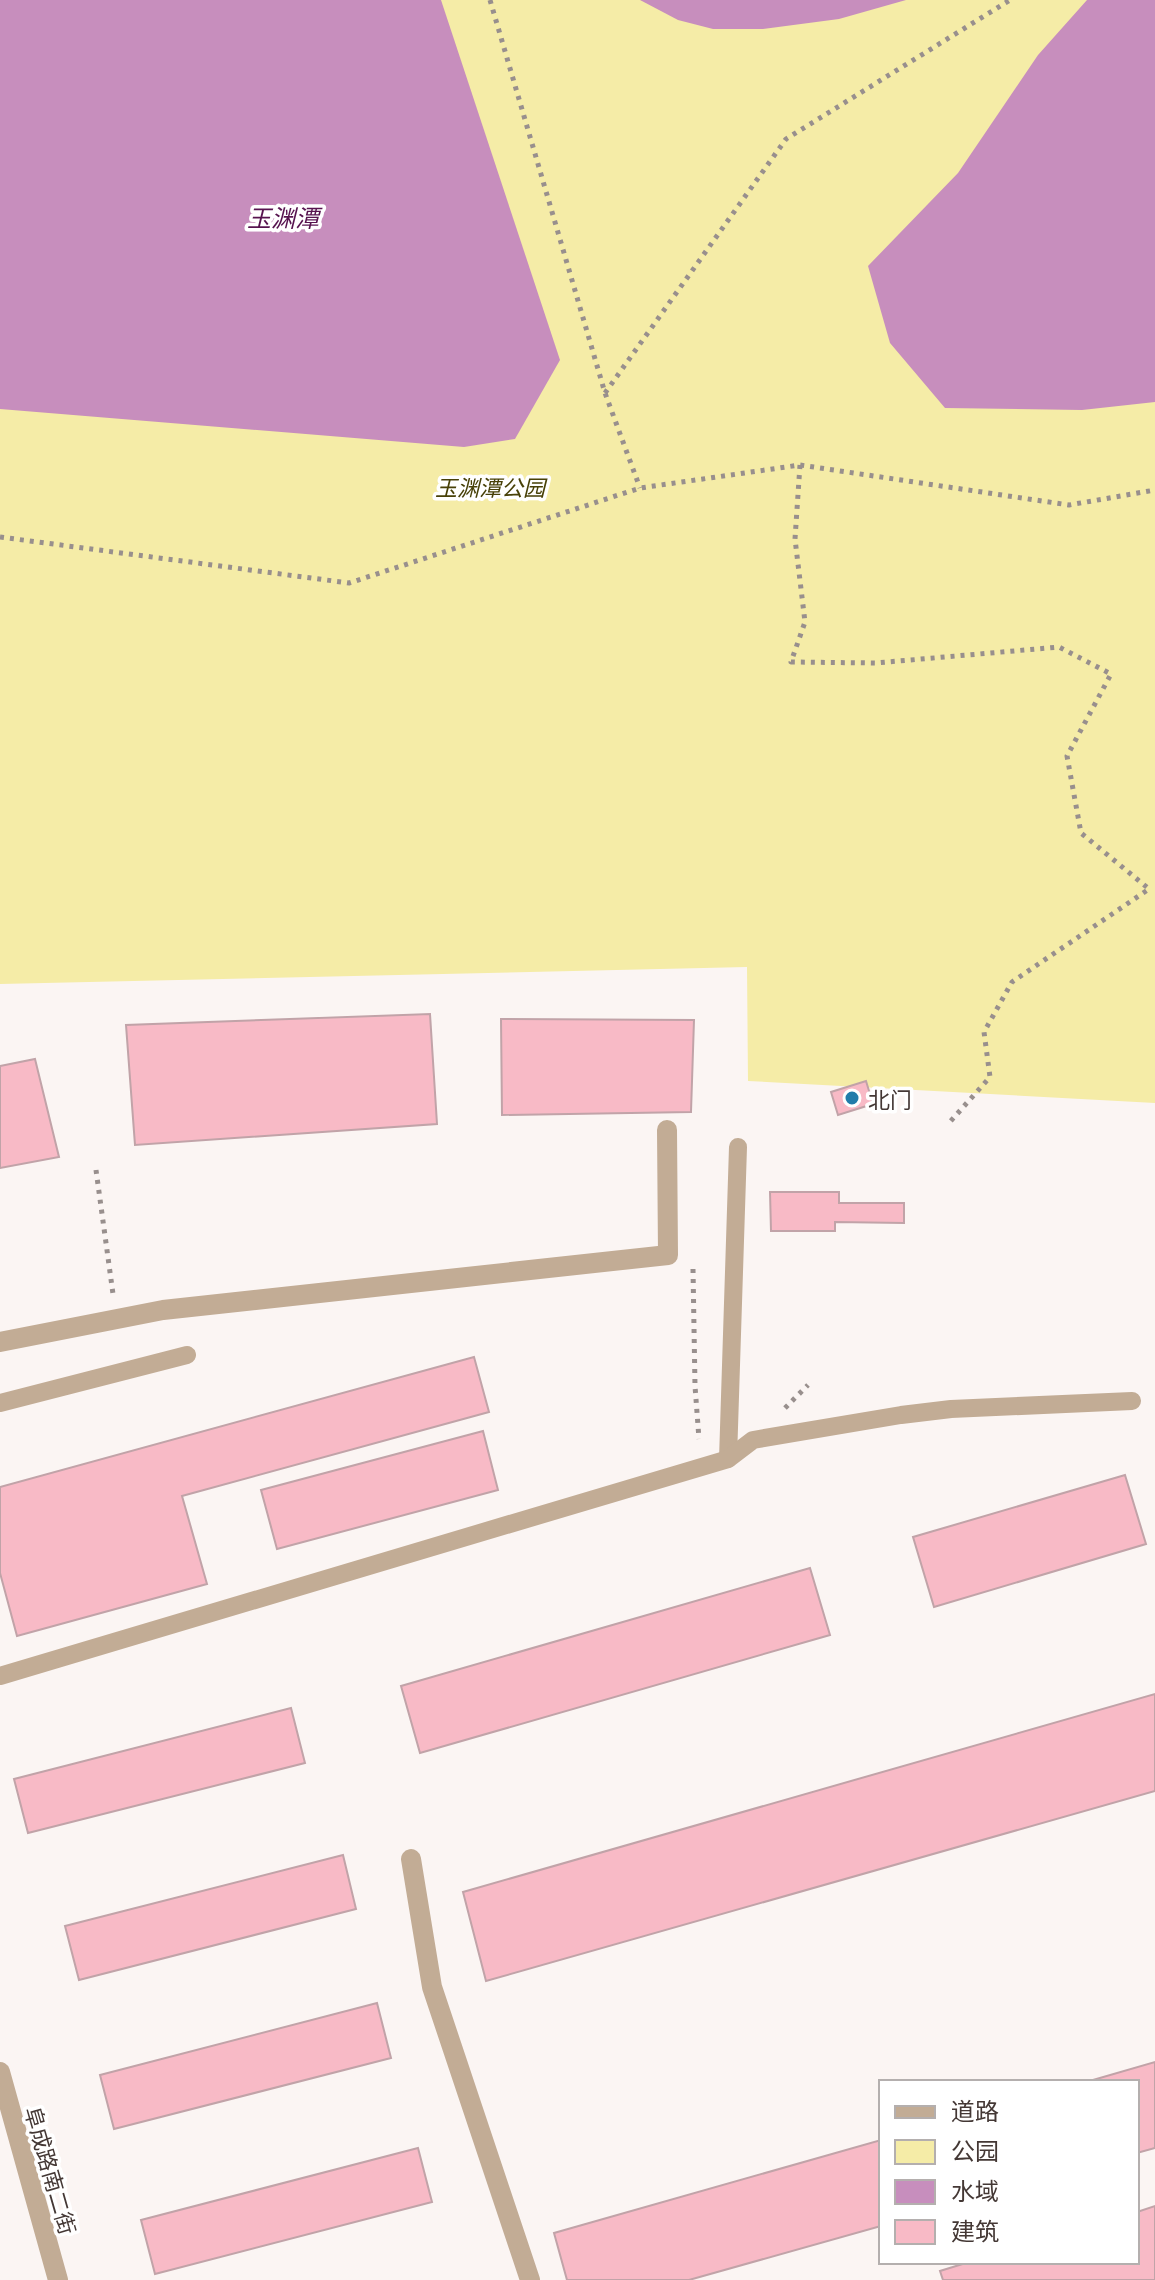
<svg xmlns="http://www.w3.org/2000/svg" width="1155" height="2280" font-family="Georgia,'Noto Sans SC',serif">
  <rect width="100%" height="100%" fill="#fbf5f3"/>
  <!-- green -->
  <path fill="#f5eca7" d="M0,0H1155V1103L748,1081L747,967L0,984Z"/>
  <!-- water -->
  <g fill="#c78ebd">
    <path d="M0,0H441L560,360L515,439L464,447L0,409Z"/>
    <path d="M640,0H906L839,19L763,29H713L678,20Z"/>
    <path d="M1087,0H1155V402L1082,410L945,408L890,343L868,266L958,173L1038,55Z"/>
  </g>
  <!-- building -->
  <g fill="#f8bac6" stroke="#c1a3a8" stroke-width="2">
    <path d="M430,1014L437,1124L135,1145L126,1025Z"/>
    <path d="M501,1019L694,1020L691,1112L502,1115Z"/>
    <path d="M35,1059L59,1157L0,1168V1066Z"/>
    <path d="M866,1081L873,1104L838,1115L831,1092Z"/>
    <path d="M770,1192H839V1203H904V1223L835,1222V1231H771Z"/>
    <path d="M474,1357L489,1412L182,1496L207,1584L17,1636L0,1573V1487Z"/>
    <path d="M483,1431L498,1490L277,1549L261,1490Z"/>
    <path d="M1125,1475L1146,1544L934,1607L913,1537Z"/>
    <path d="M810,1568L830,1635L420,1753L401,1686Z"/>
    <path d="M1155,1694V1791L486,1981L463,1892Z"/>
    <path d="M291,1708L305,1763L28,1833L14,1779Z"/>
    <path d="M343,1855L356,1909L79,1980L65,1926Z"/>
    <path d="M377,2003L391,2058L114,2129L100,2075Z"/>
    <path d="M1155,2062V2148L1137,2153V2082H1086Z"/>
    <path d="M881,2140V2226L689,2280H567L554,2233Z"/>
    <path d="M418,2148L432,2202L155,2274L141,2220Z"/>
    <path d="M1155,2206V2280H943L940,2271L969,2262H1137V2212Z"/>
  </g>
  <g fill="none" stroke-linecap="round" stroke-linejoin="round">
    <!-- path -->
    <g stroke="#988f8d" stroke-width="5" stroke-dasharray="4 6" stroke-linecap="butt">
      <path d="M490,0L605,393L640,488"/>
      <path d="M605,393L786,139L1010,0"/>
      <path d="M800,465L795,539L805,622L791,662L876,663L1059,647L1111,674L1067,756L1081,833L1149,889L1012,982L984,1032L990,1077L949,1123"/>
      <path d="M0,537L349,583L640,488L800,465L1069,505L1155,490"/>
      <path d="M96,1170L113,1294"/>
      <path d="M693,1269L695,1386L699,1439"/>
      <path d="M785,1408L808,1385"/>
    </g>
    <!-- service -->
    <g stroke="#c2ac95" stroke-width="18">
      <path d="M0,1403L187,1355"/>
      <path d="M728,1459L738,1147"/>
      <path d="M0,1676L728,1459L753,1440L901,1415L951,1409L1132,1401"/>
    </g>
    <!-- minor -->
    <g stroke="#c2ac95" stroke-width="20">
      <path d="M0,1342L163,1310L668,1255L667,1130"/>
      <path d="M411,1859L432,1987L530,2280"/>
      <path d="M0,2072L58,2280"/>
    </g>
  </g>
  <!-- markers -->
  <circle fill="#227caa" stroke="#fff" stroke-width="3" cx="852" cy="1098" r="8"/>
  <g text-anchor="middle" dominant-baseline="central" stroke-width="7" stroke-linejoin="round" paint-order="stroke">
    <!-- park labels -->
    <g font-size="22" font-style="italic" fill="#484108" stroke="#fff">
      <text x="490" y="486">玉渊潭公园</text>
    </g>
    <!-- poi labels -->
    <g font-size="22" fill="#443835" stroke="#fff" text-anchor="start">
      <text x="868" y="1098">北门</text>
    </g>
    <!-- street labels -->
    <g font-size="22" fill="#443835" stroke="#fff">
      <text transform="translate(52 2170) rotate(74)">阜成路南二街</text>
    </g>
    <!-- water labels -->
    <g font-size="24" font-style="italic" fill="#57134f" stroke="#fff">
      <text x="283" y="216">玉渊潭</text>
    </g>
  </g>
  <!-- legend -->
  <rect x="879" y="2080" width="260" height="184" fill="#ffffff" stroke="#b4afae" stroke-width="2"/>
  <rect x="895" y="2106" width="40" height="12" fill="#c2ac95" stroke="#b4afae" stroke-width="2"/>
  <text x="951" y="2120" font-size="24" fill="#443835">道路</text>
  <rect x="895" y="2140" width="40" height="24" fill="#f5eca7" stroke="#b4afae" stroke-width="2"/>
  <text x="951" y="2160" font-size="24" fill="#443835">公园</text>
  <rect x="895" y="2180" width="40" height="24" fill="#c78ebd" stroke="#b4afae" stroke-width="2"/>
  <text x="951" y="2200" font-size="24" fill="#443835">水域</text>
  <rect x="895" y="2220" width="40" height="24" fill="#f8bac6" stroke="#b4afae" stroke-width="2"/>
  <text x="951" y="2240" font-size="24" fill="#443835">建筑</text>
</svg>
